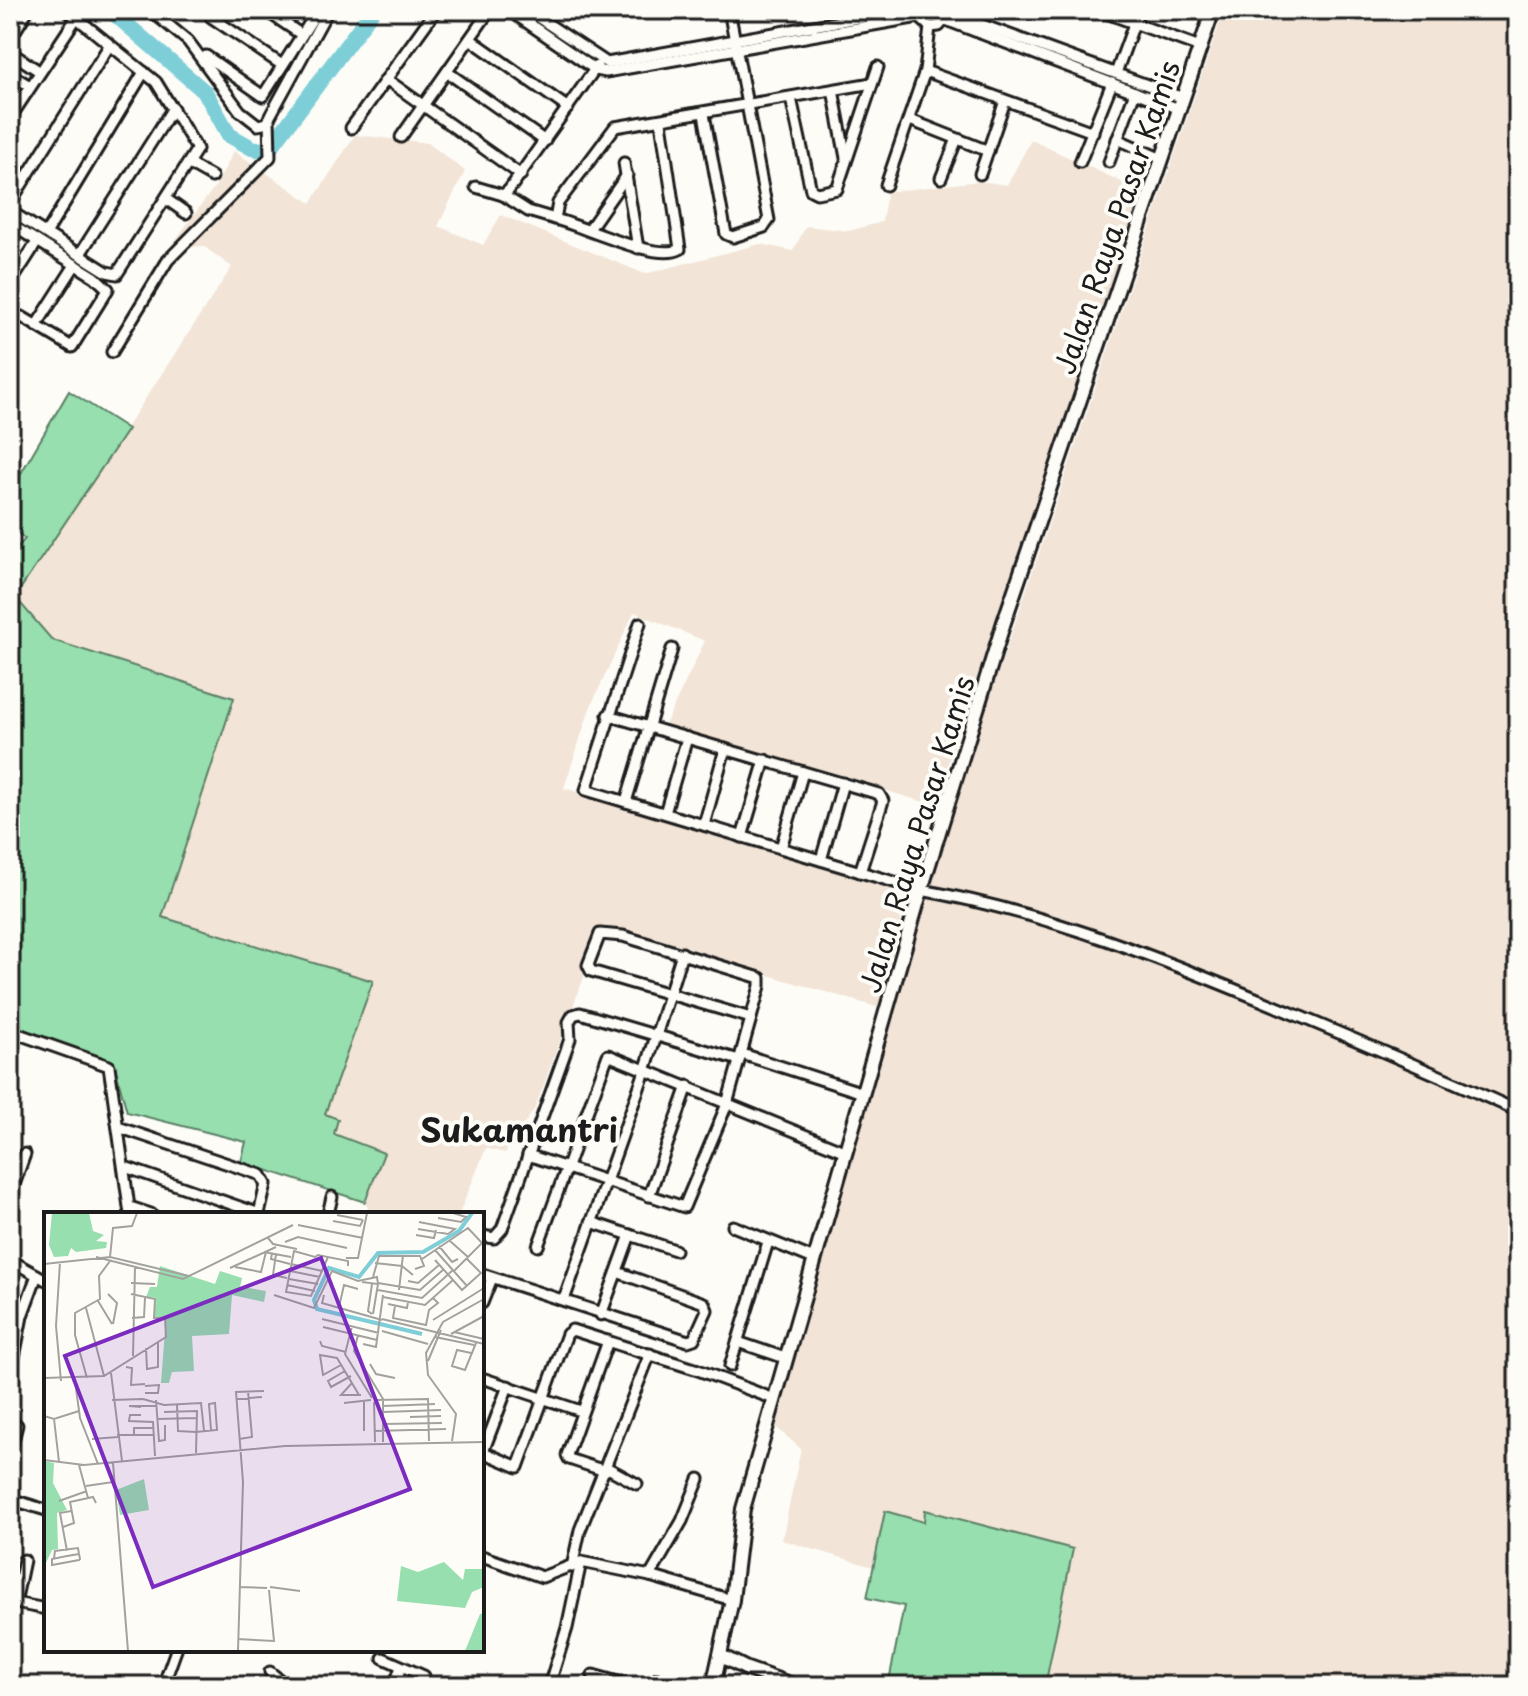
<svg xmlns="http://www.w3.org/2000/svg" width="1528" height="1696" font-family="'Playpen Sans',sans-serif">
  <rect width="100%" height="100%" fill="#fdfcf7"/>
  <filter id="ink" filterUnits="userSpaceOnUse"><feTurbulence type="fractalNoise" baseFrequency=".0125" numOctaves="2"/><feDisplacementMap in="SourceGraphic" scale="16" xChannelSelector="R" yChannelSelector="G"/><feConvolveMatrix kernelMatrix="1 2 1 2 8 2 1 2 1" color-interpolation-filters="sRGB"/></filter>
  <g filter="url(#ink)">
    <!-- built -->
    <g fill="#f2e4d6">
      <path d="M1224,10H1518V1686H1045L1072,1549L925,1511L924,1522L885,1511L873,1567L782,1540L801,1449L776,1427L819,1267L951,811Z"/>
      <path d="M355,135L428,143L465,171L438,226L483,245L501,215L645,274L760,244L793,251L806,226L849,231L882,222L887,192L979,181L1007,185L1031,140L1141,191L934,805L665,725L705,641L634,612L590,708L564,788L907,894L880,1008L603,926L535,1108L505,1153L486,1148L459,1214H382L369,1210L365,1202L384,1153L334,1134L325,1114L373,981L162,917L233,698L52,640L15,597L232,267L203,246L168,250L217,184L234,151L311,203Z"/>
    </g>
    <!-- green -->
    <g fill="#97dfae" stroke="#5a7e65" stroke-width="2">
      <path d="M69,391L128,429L15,597L52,640L234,698L162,917L373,981L325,1114L338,1119L334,1134L384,1153L365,1202L241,1162L246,1142L127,1112L114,1063L10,1032V556L25,539L10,527V492Z"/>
      <path d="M925,1510L1073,1549L1045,1686H888L904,1606L867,1598L885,1511L924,1522Z"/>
    </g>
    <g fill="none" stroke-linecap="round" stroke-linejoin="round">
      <!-- river -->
      <path stroke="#7eced8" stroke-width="16" d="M110,10L205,92L229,135L252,148L268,151L373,10"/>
      <!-- street casing -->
      <g stroke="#1c1c1c" stroke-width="15">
        <g id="street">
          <path d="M150,10L188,41L240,111L258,125L268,123"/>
          <path d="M265,10L302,35"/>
          <path d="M509,10L596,70L606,72L919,17"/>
          <path d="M527,10L607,63L902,10"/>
          <path d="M604,10L611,13L630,10"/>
          <path d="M918,10L919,17L930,27L939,26L947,17"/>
          <path d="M1098,10L1200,47"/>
          <path d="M949,13L1183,98"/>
          <path d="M211,17L282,65"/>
          <path d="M946,20L1179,109"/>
          <path d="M10,39L28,10"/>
          <path d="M470,39L568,108"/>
          <path d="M10,52L39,71"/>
          <path d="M206,56L263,96L318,10"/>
          <path d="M925,71L1093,132"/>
          <path d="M447,72L545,141"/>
          <path d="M1116,73L1139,10"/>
          <path d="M10,74L30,86"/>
          <path d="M386,79L521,175"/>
          <path d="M833,90L846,158"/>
          <path d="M791,98L811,190L817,193L837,189L878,67"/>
          <path d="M704,114L726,234L733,237L764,227L769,220L729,10"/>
          <path d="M10,118L75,20"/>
          <path d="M910,120L988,151"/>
          <path d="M661,122L680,249C656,262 583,226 555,219L558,203L615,127L872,83"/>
          <path d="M351,128L436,10"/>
          <path d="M401,137L490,10"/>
          <path d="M1117,139L1162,159"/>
          <path d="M1080,162L1112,83"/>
          <path d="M1109,162L1135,92"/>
          <path d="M624,163L638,248"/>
          <path d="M189,164L212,177"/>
          <path d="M980,174L1005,101"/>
          <path d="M941,178L957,139"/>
          <path d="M886,185L925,71L930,27"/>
          <path d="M476,187L503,195L509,190L597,66"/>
          <path d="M503,195L528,211L555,219"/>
          <path d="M166,199L186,213"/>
          <path d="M10,203L109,46"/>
          <path d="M10,211L107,272L117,274L197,149L156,82L67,10"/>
          <path d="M10,224L95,277L108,289L72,347L22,317"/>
          <path d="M590,228L627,175"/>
          <path d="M47,232L144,72"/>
          <path d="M80,254L173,108"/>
          <path d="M10,284L37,242"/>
          <path d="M36,326L75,265"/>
          <path d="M112,352L168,260L270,157L269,118L328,10"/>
          <path d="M640,623L586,790L921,890C1050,913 1170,962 1289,1012C1366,1044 1442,1076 1518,1111"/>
          <path d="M608,715L879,794L883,801L860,872"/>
          <path d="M626,802L672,649"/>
          <path d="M665,813L687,738"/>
          <path d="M704,825L725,749"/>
          <path d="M742,837L765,760"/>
          <path d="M781,848L803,772"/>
          <path d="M821,860L843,783"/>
          <path d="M10,1031L109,1066L130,1214"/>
          <path d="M742,1054L863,1093"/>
          <path d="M118,1127L261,1175L266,1184L259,1214"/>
          <path d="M528,1155L684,1207L727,1104L760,986V978L623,936L600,934L588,965L591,971L751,1018"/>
          <path d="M125,1167L257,1213"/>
          <path d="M10,1196L25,1154"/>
          <path d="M649,1196L688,1086"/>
          <path d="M130,1207L151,1214"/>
          <path d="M328,1214L332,1197"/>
          <path d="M591,1222L675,1250"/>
          <path d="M733,1226L814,1259"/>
          <path d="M482,1236L494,1238L502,1229L570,1039L569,1022L573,1015L580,1013L739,1060"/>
          <path d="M538,1246L608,1055L846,1152"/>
          <path d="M10,1260L46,1280"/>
          <path d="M482,1274L688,1341L694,1339L707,1310L704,1303L617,1272"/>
          <path d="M564,1300L645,1071L682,953"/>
          <path d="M482,1303L492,1278"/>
          <path d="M601,1315L630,1235"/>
          <path d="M738,1342L785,1358"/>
          <path d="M730,1366L768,1242"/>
          <path d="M12,1368L22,1316L37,1275"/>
          <path d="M482,1378L581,1411"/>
          <path d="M508,1386L483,1452L518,1467L567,1334L572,1330L698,1370L774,1399"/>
          <path d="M10,1452L17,1425"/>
          <path d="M606,1467L637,1484"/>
          <path d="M605,1471L569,1459L567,1455L608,1341"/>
          <path d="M10,1499L46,1510"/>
          <path d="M482,1556L542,1577L581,1562L650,1576L732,1600"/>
          <path d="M572,1567L580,1530L650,1354"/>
          <path d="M650,1576L682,1521L699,1479"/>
          <path d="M10,1602L46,1609"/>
          <path d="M15,1603L24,1560"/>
          <path d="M383,1658L424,1676"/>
          <path d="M270,1672L287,1686"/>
          <path d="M593,1675L632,1686"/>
          <path d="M163,1686L176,1650"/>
          <path d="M394,1686L401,1667"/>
          <path d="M549,1686L567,1628L581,1562"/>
          <path d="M655,1686L657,1679"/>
        </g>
      </g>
      <!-- secondary casing -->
      <g stroke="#1c1c1c" stroke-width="18">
        <g id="secondary">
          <path d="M721,1656L747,1669L795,1686"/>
          <path d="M713,1686L732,1600L743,1509L921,890L1004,622L1213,10"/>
        </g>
      </g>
      <!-- street -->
      <use href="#street" stroke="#fdfcf7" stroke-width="9"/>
      <!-- secondary -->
      <use href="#secondary" stroke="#fdfcf7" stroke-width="12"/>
    </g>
  </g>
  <g text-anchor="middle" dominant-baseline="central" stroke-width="8" stroke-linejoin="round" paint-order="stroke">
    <!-- street labels -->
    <g font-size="28" fill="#1c1c1c" stroke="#fdfcf7">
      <text transform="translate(1116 217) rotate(-71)">Jalan Raya Pasar Kamis</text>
      <text transform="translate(916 834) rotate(-73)">Jalan Raya Pasar Kamis</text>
    </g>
    <!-- quarter labels -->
    <g font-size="32" font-weight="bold" fill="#1c1c1c" stroke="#fdfcf7">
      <text x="519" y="1129">Sukamantri</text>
    </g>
  </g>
  <!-- overview -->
  <g transform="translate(44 1212)">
    <rect width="440" height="440" fill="#fdfcf7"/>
    <path d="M8,1H45L49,19L60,23L52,29L63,30L62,36L32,40L27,36L24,44L10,45L5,33ZM116,54L171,72L176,59L198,66L195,80L199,75L222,79L220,90L188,83L185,122L148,124L150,159L128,160L125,171H117L122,106H110L112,86L102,85L106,75H113ZM0,249L10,251L9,271L23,298L13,301L14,337L8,338L0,355ZM100,267L105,298L76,303L72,278ZM400,350L419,368L421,357H440V375L428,380L421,396L353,389L357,354L374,360ZM440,401V439H421L436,402Z" fill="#97dfae"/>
    <path fill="none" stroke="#7eced8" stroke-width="4" d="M378,122L273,97L270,88L285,56L315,65L334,41L379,40L415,19L428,1"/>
    <path fill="none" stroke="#a3a29f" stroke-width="2" d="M293,3L319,8M394,6L417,10L422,5L409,1M289,9L316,14L319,8M254,13L319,26M374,17L404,22L411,17L375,10M372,23L390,26L392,18M224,26L229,32L253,37M406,29L424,45M241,30L254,25L303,36M395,34L408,50L414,47M391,38L423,74M220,40L247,45M228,41L227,47L246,52M232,42L229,63L243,66M52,45L139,67L249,13M66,45L69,16L88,14L93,1M284,45L267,84L242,80L250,39L271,45L274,43L304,49V54M302,46H314L323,1M378,47L424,16L438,31L410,59M391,48L418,78L437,61L423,47M16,50L12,114L17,169M331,51L358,54L369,63M0,52L66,45L145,64M247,52L278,59M191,55L217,60L222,40M186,56L232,35M246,59L276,65M329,65L335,44H376L380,54L371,57M245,67L274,72M364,69L374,71L395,53M318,70L334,72L329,102M87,71L111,72M334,71L376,78L400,57M243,73L271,79M334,78L378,86L409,58M355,78L359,43M64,82L73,91L69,112M230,83L270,96L288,59L314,69L333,65L334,72M280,83L278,91L338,108M339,85L381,93L409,68M54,89L68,112M344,92L363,96L364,90M351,94L349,106L382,113L385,98L394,91L389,86M295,95L300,73L314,77M42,96L60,164M328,102L324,99L328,72M88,106L100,105L101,86M278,107L335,121M338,107L440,132M389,108L440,76M308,114L301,142L328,186M279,115L333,128M338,119L384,132M410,120L440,127M407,122L440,104M314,123L310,139L339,187V230M391,125L430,133M276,129L278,134L302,140M319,132L332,135L339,83M102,136L103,157L114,155V129M427,141L413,138L408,154L421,158L432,131M89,144L91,55M384,149L397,118M326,152L332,162L351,166M297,153L279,163L276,143L293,146L315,183M82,155L88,156L87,173L101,172M301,159L284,169L287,175L307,164M67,161L78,249M0,166L60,164L122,125L121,106H110L111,87L87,82M43,166L31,123V101L56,87L55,64L66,49M31,169L36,206L54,252M308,171L297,183H317M101,174L115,173L114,181H101M99,187L120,193L157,191L160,219M192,187L218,185M68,188L99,187M112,188L115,229L121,228V213M332,188L384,187L385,229M320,190V219M330,190L331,230M300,191L327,188M133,193L134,219L152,220L172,218H173L171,191L165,192L167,218M339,194L391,192M97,195L85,194H112M120,200L153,199L152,241M339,200L397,198M97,203H86L85,209L109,210L111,244M0,204L10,207L35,199M366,205L397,204M10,207L15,250M113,207L152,206M339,212L398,211M331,219L402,217M73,223H110M90,223V216H110M48,227L74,225M195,227L208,225L204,179M408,229L412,202L384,163L382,141L399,110L440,87M0,248L40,253L241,234L440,230M69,251L84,439M35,253L44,286M42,274L69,270M15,289L43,279M19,315L30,311L26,290L49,285L52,291M23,339L16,301L27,299M10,346L11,339L34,336L35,342L36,347L35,348L8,353V347L23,344L35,342M195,375L223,376M226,375L256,379M194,427L230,429L225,378M194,439L199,270L192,180L220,179"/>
    <path fill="#7b2cbf" fill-opacity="0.15" stroke="#7b2cbf" stroke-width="4" d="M277,46L366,277L109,375L21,144Z"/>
    <rect width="440" height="440" fill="none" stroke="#1c1c1c" stroke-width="4"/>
  </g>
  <!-- margin -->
  <rect width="1528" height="1696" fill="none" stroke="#fdfcf7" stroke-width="40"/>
  <rect x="20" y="20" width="1488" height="1656" fill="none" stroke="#1c1c1c" stroke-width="3" filter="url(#ink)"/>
</svg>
